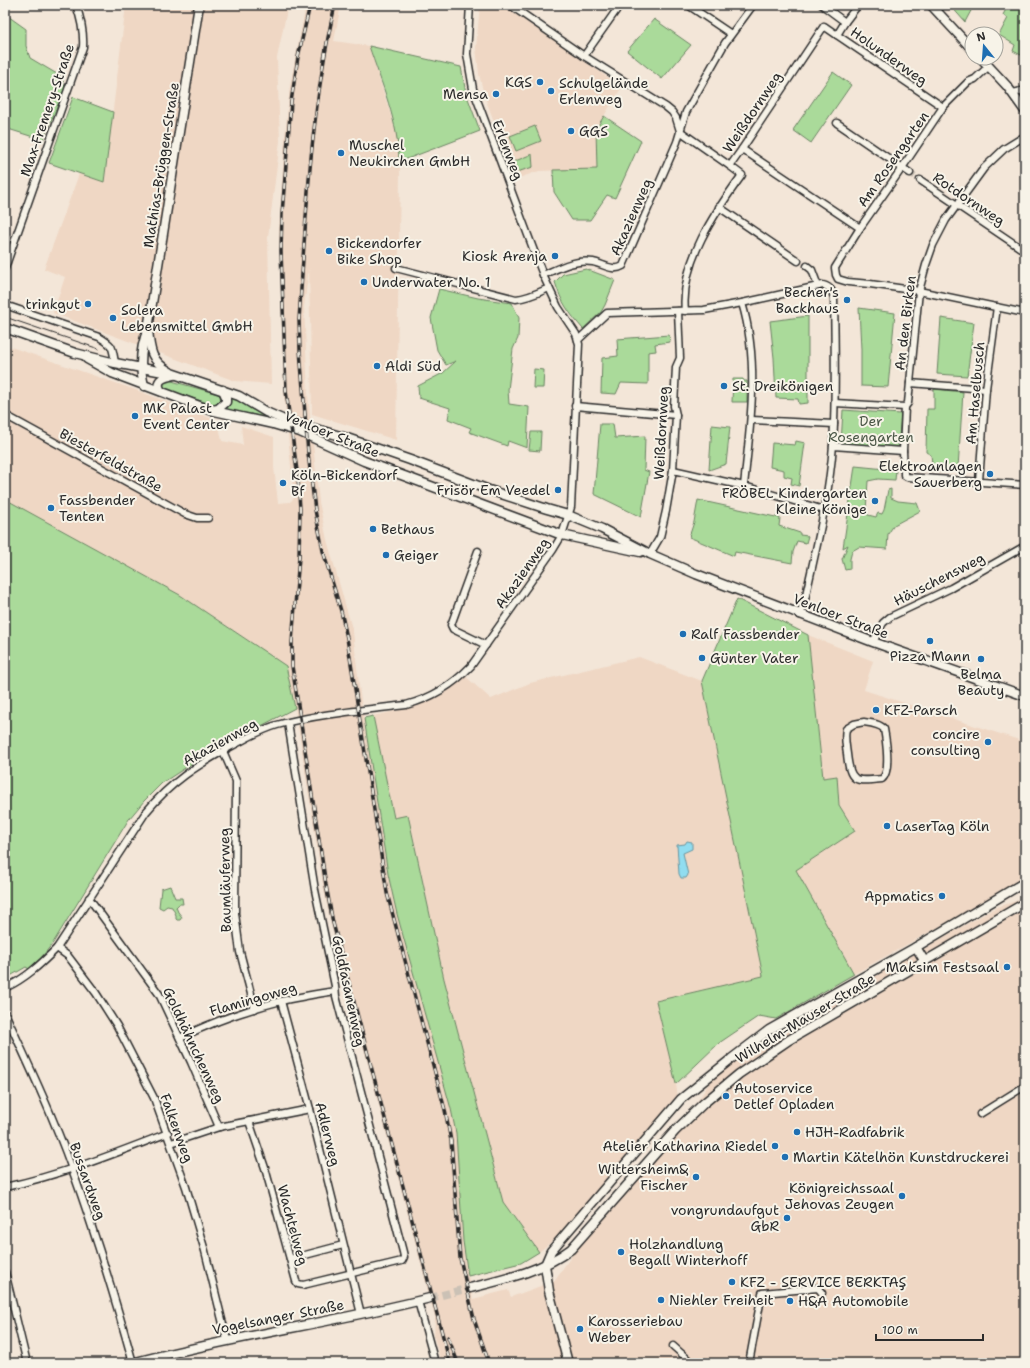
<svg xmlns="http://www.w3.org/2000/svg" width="1030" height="1368" font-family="'Shantell Sans',sans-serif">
  <rect width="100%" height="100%" fill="#f3e6d8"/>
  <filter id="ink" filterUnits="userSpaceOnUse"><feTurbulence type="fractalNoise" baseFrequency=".025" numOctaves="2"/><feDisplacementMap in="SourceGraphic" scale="8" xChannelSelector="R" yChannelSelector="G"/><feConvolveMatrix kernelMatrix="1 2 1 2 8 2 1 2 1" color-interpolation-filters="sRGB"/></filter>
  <g filter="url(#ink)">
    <!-- built -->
    <g fill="#efd7c4">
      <path d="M126,5H288L277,58L280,141L268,237L271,384L235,381L53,313L65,277L44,269L79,174L104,182Z"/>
      <path d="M306,5H341L334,41L369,46L395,128L399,146L400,173L396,440L312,414L309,268L304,307L308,395L319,502L327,540L353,632L360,694L388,874L397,914L451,1109L456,1132L463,1241L468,1276L473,1299L508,1290L511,1297L554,1281L585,1237L678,1131L712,1079L771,1035L997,907L1025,898V1363H441L434,1337L435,1317L331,924L323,885L295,708L286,666L180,595L5,499V345L136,390L218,421L222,441L243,445L241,426L274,437V467L278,503L290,502L294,498L284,393L279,229L285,136L290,85Z"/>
      <path d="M480,5H502L622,87L596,129L597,169L539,171L516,179L484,95L479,74L476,48Z"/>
      <path d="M808,635L873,661L864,690L1025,742V879L854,974L796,870L855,831L839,805L837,776L823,778Z"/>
      <path d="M639,657L702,681L763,977L656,1001L676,1084L678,1098L569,1227L539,1252L503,1202L444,979L408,815L394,818L373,716L404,709L430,700L450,688L465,676L491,699L530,683Z"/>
    </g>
    <!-- green -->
    <g fill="#aada9a" stroke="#6a8262">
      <path d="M950,5H974L965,22Z"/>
      <path d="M1008,5H1025V57L1013,51L1015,45L999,35L1008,18L1003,15Z"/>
      <path d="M5,14L26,29V46L30,58L62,77L65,88L43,140L5,128Z"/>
      <path d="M654,19L691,45L662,79L627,51Z"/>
      <path d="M369,46L461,67L466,93L480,131L399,162C399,124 381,82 369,46Z"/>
      <path d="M833,72L851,85L811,143L793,130Z"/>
      <path d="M73,97L113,112L104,182L49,163Z"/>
      <path d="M604,116L641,141L615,198L607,195L590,220H572L554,192L553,170L597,169L596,129Z"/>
      <path d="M535,126L541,141L516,151L510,136Z"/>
      <path d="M532,154L533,167L517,172L513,162Z"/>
      <path d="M586,269L615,280L605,305L601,312L583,329C569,313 561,302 555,282L563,274Z"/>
      <path d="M439,289L478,298L512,303L519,318L518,338L513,349L508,390L509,404L529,407L527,448L508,441L507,446L469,432L471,428L448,419L450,408L419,398L418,386L443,373L456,361L446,365L437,350L431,318Z"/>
      <path d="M859,308L895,313L888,387L861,386V349Z"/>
      <path d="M808,316V403L799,404L798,399L776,398L774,358L770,321Z"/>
      <path d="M941,318L974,323L967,376L937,374Z"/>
      <path d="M669,335L670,342L655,344L656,351L648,352V384L621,383L616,394L601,393L602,358L618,356L617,339Z"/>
      <path d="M534,369L544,370L543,388H533Z"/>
      <path d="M733,379H743L744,381H747V402H732Z"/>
      <path d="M168,380L218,394L220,395L221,402L217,405H214L176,393L166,391L163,387L165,381Z"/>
      <path d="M934,389L963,392L958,468L951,469L950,472L933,471L931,455L926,452L927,409H934Z"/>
      <path d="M231,398L240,401L272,419L251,414L224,410L228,406Z"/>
      <path d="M843,410L901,414L898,448L841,444Z"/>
      <path d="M600,424H613L615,438L645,436L644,470L649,472L641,517L594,494Z"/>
      <path d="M712,425L730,427L726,464L709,470Z"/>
      <path d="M531,432H541L540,451L529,450Z"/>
      <path d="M796,441L805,443L799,486L791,484L792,478L784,476V470L770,467L772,443L795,445Z"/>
      <path d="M855,466L896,470L895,480L878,479L868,481L866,511L868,515L876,517L878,513L882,514L884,510L888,490L891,489V498L898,501L917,503L920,511L894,525L888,534L887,549L859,547L852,551L850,559V569L845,570L842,559L848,545L843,548Z"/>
      <path d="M5,499L180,595L286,666L295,708L199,759L162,783L144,801L129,819L53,943L41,958L29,969L26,967L5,979Z"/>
      <path d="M698,500L780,518L779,526L800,533V535L808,536L806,543L797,541L793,552L792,563L735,552L734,556L689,537L694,522Z"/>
      <path d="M737,599L808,635L823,778L837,776L839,805L855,831L796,870L854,974L776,1019L759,1016L719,1043L676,1084L656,1001L763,976L702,681Z"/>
      <path d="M373,716L394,818L408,815L444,979L503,1202L539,1252L521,1263L468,1276L463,1241L456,1133L451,1109L397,914L388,874L364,718Z"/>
      <path d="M170,886L175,898H182L183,904H179L176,907L178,912L182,917L180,920H177L176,919V915L172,907L167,906L163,909L159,907L161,889Z"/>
    </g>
    <!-- water -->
    <path fill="#91ddf0" stroke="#6896a1" d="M687,841L692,842V849L683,853L688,875L686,878H681L679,874L677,845L685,844Z"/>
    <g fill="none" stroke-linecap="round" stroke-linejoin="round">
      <!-- street-tunnel -->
      <path stroke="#cbc1b5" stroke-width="6" stroke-dasharray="6 3" stroke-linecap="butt" d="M910,173L920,180"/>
      <!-- secondary-tunnel -->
      <path stroke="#cbc1b5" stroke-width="8" stroke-dasharray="8 4" stroke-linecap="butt" d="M430,1298L470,1288"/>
      <!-- street casing -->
      <g stroke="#2b2b2b" stroke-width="9">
        <g id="street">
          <path d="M510,5L584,56L666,107L672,112L676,118L680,131L730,166"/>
          <path d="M688,5L731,34"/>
          <path d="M822,5L845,22L837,35L943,107"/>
          <path d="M845,22L858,5"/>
          <path d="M584,56L620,5"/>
          <path d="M989,66L975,79L968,82L943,107L902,168L860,228L835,268L836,275L838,279L848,282L870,284L919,291L1025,313"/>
          <path d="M1013,93L1025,90"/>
          <path d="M837,123L910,173"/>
          <path d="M1025,136L1004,149L984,168L946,220L933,245L926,265L919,291L908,403L905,407L903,451L904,473V475L907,477L1025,485"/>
          <path d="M742,149L860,228"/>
          <path d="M920,180L1025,251"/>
          <path d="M719,207L798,261"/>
          <path d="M807,266L812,270L818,286"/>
          <path d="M5,268L83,47C84,32 81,19 76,5"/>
          <path d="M396,268L516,299C528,298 538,293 549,288"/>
          <path d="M543,275C559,268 575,259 593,262C603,264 613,272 623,266L677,142L686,112L725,43L753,5"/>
          <path d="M742,303C760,363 750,426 744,486"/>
          <path d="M5,305L99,337C114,346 112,346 115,363"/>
          <path d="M685,311C680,263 715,212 742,175L730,166L742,149L824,26L837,35"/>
          <path d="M578,340L607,313L704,310L742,303L823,285C831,287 832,291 834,298C835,347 836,396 833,445C829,499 815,552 804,604L800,615"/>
          <path d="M910,383L986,389"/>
          <path d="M835,403L905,407"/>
          <path d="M575,406L676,415"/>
          <path d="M5,415L185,514L197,518H208"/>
          <path d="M751,420L834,424"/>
          <path d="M833,446L903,451"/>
          <path d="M673,470L744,486L824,510"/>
          <path d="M979,481L986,389L997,307"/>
          <path d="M478,551L451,625L453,629L457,631L486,645"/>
          <path d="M650,554L660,537L666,511L673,470L676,415L674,406L676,367L680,358L678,311"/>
          <path d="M873,642L883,623L890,617L951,588L1025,546"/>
          <path d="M864,722C871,723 880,724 884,729C886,740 891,772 882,779C854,782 850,782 847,754C846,746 844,737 846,729L854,724Z"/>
          <path d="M223,751L236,781L235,913L240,952L255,1009"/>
          <path d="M89,898L159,994L191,1062L219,1127"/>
          <path d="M57,948L68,956L96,993L117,1026L154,1098L186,1187L205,1251L227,1340"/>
          <path d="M5,988C25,979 41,964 57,948L146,812C171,782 196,766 230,747C245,739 260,730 277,725C317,714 364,710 406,705C432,698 452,686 471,666L553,550L562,535L571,507L579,344L576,334L558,307L543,275L473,89L467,54L470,5"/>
          <path d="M281,1001L310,1109L361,1314"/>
          <path d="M5,1013C29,1065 53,1116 72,1169C95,1233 115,1298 133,1363"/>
          <path d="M180,1038C212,1022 246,1010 281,1001C298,997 317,994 335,991"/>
          <path d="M980,1114L1025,1086"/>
          <path d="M249,1121L265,1168L296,1281L298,1284L303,1285L402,1261L404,1257L403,1252L336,996L335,986L315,890L288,723"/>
          <path d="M171,1143L219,1127L310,1109"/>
          <path d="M5,1187C61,1175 114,1154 168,1133"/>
          <path d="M290,1259L343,1245"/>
          <path d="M5,1272L27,1363"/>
          <path d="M418,1301L435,1363"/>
          <path d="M673,1346L692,1363"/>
          <path d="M749,1363L762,1293L818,1288L822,1293"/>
        </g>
      </g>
      <!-- secondary casing -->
      <g stroke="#2b2b2b" stroke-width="11">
        <g id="secondary">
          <path d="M931,5L972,49"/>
          <path d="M981,58L1007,86L1025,111"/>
          <path d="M5,328L75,353L115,363L174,374L239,396L266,412L282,419L347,438L410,460L489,490L547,509L568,515L602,529L650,554L696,574L873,642L1025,696"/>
          <path d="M148,330C150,351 151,361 170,372"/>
          <path d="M87,359L112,373L210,410L273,424L300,432L364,461L562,535L640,552"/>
          <path d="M144,386C139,366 140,348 148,329L199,5"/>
          <path d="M161,391C154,380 164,377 174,375"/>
          <path d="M211,410L218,409L226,402V397L223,390"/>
          <path d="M916,947L925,962"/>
          <path d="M545,1265L551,1251L681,1099L731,1059L769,1030L916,947L1025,882"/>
          <path d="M545,1265L549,1291L568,1363"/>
          <path d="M470,1288C506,1279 542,1271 571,1249L675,1131L704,1103L739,1074L789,1040L1025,903"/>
          <path d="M132,1363C230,1337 331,1323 430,1298"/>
        </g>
      </g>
      <!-- street -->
      <use href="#street" stroke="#f7f3e8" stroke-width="6"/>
      <!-- secondary -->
      <use href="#secondary" stroke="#f7f3e8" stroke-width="8"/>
      <!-- tram -->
      <path stroke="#2b2b2b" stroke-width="1" d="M5,317L99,349"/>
      <!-- rail casing -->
      <g stroke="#2b2b2b" stroke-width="3.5">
        <g id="rail">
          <path d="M310,5L298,57L291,102L282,214L281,251L286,391L298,478L300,509L299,557L292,642V666L326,885L333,923L450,1363"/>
          <path d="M335,5C311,108 306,214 299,320L300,350L308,453L315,510L323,551L341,611L347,638L387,893L445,1110L451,1141L460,1258L474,1319L489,1363"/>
          <path d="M448,1337L458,1363"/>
        </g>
      </g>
      <!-- rail -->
      <use href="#rail" stroke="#f7f3e8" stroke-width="2" stroke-dasharray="6" stroke-linecap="butt"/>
    </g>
  </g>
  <!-- markers -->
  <g fill="#1f6fb2" stroke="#f7f3e8" stroke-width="1.5">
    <circle cx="540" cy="82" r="4"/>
    <circle cx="551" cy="91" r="4"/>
    <circle cx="496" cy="94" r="4"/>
    <circle cx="571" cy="131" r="4"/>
    <circle cx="341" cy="153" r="4"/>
    <circle cx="329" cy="251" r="4"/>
    <circle cx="555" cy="256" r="4"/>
    <circle cx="364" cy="282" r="4"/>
    <circle cx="847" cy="300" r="4"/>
    <circle cx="88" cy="304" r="4"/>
    <circle cx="113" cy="318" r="4"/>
    <circle cx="377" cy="366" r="4"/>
    <circle cx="724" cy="386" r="4"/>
    <circle cx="135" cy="416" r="4"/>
    <circle cx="990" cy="474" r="4"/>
    <circle cx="283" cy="483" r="4"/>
    <circle cx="558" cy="490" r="4"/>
    <circle cx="875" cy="501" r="4"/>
    <circle cx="51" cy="508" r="4"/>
    <circle cx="373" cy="529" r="4"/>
    <circle cx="386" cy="555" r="4"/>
    <circle cx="683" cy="634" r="4"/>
    <circle cx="930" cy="641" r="4"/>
    <circle cx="702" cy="658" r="4"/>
    <circle cx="981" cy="659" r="4"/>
    <circle cx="876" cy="710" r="4"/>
    <circle cx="988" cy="742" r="4"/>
    <circle cx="887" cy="826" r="4"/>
    <circle cx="942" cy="896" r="4"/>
    <circle cx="1007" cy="967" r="4"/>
    <circle cx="726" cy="1096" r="4"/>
    <circle cx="797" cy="1132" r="4"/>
    <circle cx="775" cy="1146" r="4"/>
    <circle cx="785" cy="1157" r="4"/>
    <circle cx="696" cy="1177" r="4"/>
    <circle cx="902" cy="1196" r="4"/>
    <circle cx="787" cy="1218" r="4"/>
    <circle cx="621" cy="1252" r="4"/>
    <circle cx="732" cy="1282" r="4"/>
    <circle cx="661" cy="1300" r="4"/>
    <circle cx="790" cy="1301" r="4"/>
    <circle cx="580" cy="1329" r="4"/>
  </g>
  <g text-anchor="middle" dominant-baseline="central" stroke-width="4" stroke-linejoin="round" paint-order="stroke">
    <!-- street labels -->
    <g font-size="14" fill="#2b2b2b" stroke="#f7f3e8">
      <text transform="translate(889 56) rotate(35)">Holunderweg</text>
      <text transform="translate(47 110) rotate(-71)">Max-Fremery-Straße</text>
      <text transform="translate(752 112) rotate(-56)">Weißdornweg</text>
      <text transform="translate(508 150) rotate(69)">Erlenweg</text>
      <text transform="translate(893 159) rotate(-55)">Am Rosengarten</text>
      <text transform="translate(161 165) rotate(-81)">Mathias-Brüggen-Straße</text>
      <text transform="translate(969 199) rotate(34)">Rotdornweg</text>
      <text transform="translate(631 217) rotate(-66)">Akazienweg</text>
      <text transform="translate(905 323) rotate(-83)">An den Birken</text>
      <text transform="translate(975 393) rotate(-85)">Am Haselbusch</text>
      <text transform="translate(661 433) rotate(-87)">Weißdornweg</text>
      <text transform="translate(332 434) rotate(22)">Venloer Straße</text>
      <text transform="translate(111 460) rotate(29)">Biesterfeldstraße</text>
      <text transform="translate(522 573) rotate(-55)">Akazienweg</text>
      <text transform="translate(939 579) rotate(-27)">Häuschensweg</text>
      <text transform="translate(841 616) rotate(21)">Venloer Straße</text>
      <text transform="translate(220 742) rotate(-29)">Akazienweg</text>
      <text transform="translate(225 880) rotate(-91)">Baumläuferweg</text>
      <text transform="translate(349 991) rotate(78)">Goldfasanenweg</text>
      <text transform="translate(253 999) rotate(-16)">Flamingoweg</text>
      <text transform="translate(805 1018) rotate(-31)">Wilhelm-Mauser-Straße</text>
      <text transform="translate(194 1045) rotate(65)">Goldhähnchenweg</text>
      <text transform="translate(177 1128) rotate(70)">Falkenweg</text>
      <text transform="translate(328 1134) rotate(76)">Adlerweg</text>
      <text transform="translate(88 1181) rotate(70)">Bussardweg</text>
      <text transform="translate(293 1225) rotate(75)">Wachtelweg</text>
      <text transform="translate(278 1317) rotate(-11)">Vogelsanger Straße</text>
    </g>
    <!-- poi labels -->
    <g font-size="14" fill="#2b2b2b" stroke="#f7f3e8" text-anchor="start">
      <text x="532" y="82" text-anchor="end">KGS</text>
      <text x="559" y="83">Schulgelände<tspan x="559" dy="16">Erlenweg</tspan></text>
      <text x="488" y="94" text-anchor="end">Mensa</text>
      <text x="579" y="131">GGS</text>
      <text x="349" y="145">Muschel<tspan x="349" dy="16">Neukirchen GmbH</tspan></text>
      <text x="337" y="243">Bickendorfer<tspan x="337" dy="16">Bike Shop</tspan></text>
      <text x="547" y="256" text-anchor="end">Kiosk Arenja</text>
      <text x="372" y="282">Underwater No. 1</text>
      <text x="839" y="292" text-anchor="end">Becher's<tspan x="839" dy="16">Backhaus</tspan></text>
      <text x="80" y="304" text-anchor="end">trinkgut</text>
      <text x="121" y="310">Solera<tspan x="121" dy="16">Lebensmittel GmbH</tspan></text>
      <text x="385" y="366">Aldi Süd</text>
      <text x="732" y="386">St. Dreikönigen</text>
      <text x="143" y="408">MK Palast<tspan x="143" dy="16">Event Center</tspan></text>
      <text x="982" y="466" text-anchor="end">Elektroanlagen<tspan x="982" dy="16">Sauerberg</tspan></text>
      <text x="291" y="475">Köln-Bickendorf<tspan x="291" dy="16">Bf</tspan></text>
      <text x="550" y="490" text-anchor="end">Frisör Em Veedel</text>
      <text x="867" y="493" text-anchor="end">FRÖBEL Kindergarten<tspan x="867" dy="16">Kleine Könige</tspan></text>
      <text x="59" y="500">Fassbender<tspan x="59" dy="16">Tenten</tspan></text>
      <text x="381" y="529">Bethaus</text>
      <text x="394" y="555">Geiger</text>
      <text x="691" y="634">Ralf Fassbender</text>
      <text x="930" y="656" text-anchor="middle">Pizza Mann</text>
      <text x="710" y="658">Günter Vater</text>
      <text x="981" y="674" text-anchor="middle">Belma<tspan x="981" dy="16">Beauty</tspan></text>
      <text x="884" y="710">KFZ-Parsch</text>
      <text x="980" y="734" text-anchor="end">concire<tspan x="980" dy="16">consulting</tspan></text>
      <text x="895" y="826">LaserTag Köln</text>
      <text x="934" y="896" text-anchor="end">Appmatics</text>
      <text x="999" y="967" text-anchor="end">Maksim Festsaal</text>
      <text x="734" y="1088">Autoservice<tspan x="734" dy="16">Detlef Opladen</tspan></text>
      <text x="805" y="1132">HJH-Radfabrik</text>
      <text x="767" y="1146" text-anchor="end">Atelier Katharina Riedel</text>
      <text x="793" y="1157">Martin Kätelhön Kunstdruckerei</text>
      <text x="688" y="1169" text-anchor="end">Wittersheim&amp;<tspan x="688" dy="16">Fischer</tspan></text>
      <text x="894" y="1188" text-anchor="end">Königreichssaal<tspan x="894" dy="16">Jehovas Zeugen</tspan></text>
      <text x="779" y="1210" text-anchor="end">vongrundaufgut<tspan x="779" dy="16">GbR</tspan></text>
      <text x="629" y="1244">Holzhandlung<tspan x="629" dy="16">Begall Winterhoff</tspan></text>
      <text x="740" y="1282">KFZ - SERVICE BERKTAŞ</text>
      <text x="669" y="1300">Niehler Freiheit</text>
      <text x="798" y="1301">H&amp;A Automobile</text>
      <text x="588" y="1321">Karosseriebau<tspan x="588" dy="16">Weber</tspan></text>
    </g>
    <!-- park labels -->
    <g font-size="14" fill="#4b5747" stroke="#f7f3e8">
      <text x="871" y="421">Der<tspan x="871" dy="16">Rosengarten</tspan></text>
    </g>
  </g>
  <!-- margin -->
  <rect width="1030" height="1368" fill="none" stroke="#f7f3e8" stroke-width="20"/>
  <rect x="10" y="10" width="1010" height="1348" fill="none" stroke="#2b2b2b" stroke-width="1.5" filter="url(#ink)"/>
  <!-- north arrow -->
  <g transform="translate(984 46) rotate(343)"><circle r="19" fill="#f7f3e8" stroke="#a5a39c"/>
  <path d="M0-3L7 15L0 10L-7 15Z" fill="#1f6fb2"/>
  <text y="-6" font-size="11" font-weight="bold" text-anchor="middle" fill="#2b2b2b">N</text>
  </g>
  <!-- scale -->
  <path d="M876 1334v6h107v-6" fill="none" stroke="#2b2b2b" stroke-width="2"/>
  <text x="882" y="1334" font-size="12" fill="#2b2b2b" stroke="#f7f3e8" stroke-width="3" paint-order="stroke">100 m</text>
</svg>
